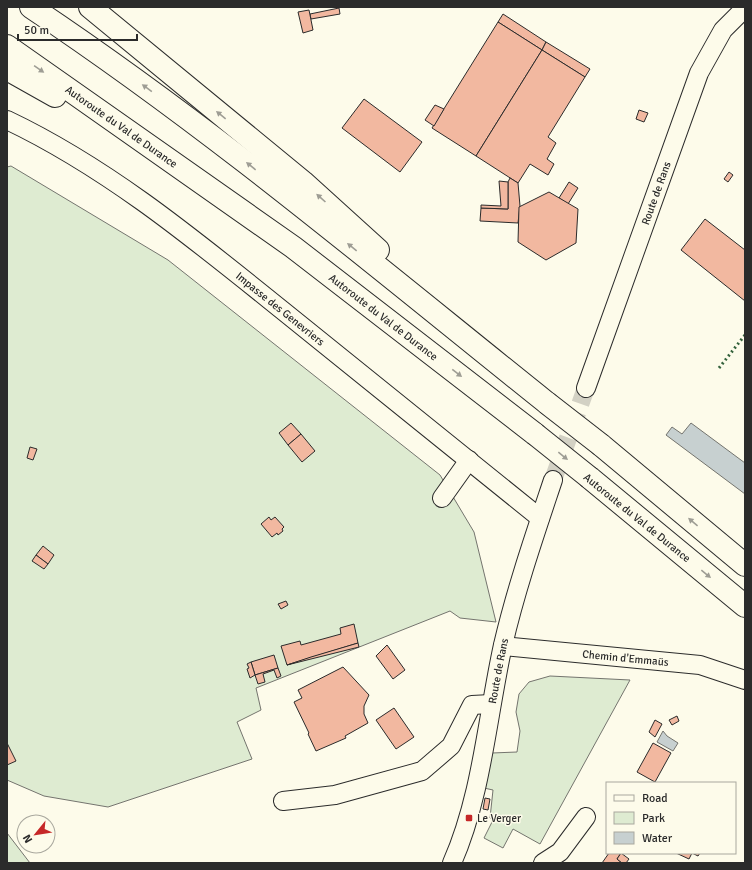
<svg xmlns="http://www.w3.org/2000/svg" width="752" height="870" font-family="Signika,sans-serif">
  <rect width="100%" height="100%" fill="#fdfbea"/>
  <!-- green -->
  <g fill="#deebd1" stroke="#74746e">
    <path d="M11,166L168,260L440,475L474,532L496,622L460,618L450,611L256,688L261,710L237,722L252,759L108,807L44,796L7,780V167Z"/>
    <path d="M550,676L630,680L540,844L513,829L503,848L484,838L493,820L490,818L493,790L484,788L492,753L517,752L520,731L516,712L519,694L529,682Z"/>
    <path d="M7,833L30,863H7Z"/>
  </g>
  <!-- water -->
  <g fill="#c7d0d0" stroke="#74746e">
    <path d="M691,423L745,463V494L666,435L672,427L682,434Z"/>
    <path d="M663,731L667,736L678,743L673,751L657,742Z"/>
  </g>
  <!-- building -->
  <g fill="#f2b8a0" stroke="#2b2b2b">
    <path d="M339,8L340,14L311,19L310,14Z"/>
    <path d="M309,10L313,30L303,33L298,12Z"/>
    <path d="M503,14L546,42L542,50L498,22Z"/>
    <path d="M498,22L542,50L476,156L432,128Z"/>
    <path d="M546,42L590,69L585,77L542,50Z"/>
    <path d="M542,50L585,77L548,137L556,143L547,159L554,164L548,175L530,164L518,183L476,156Z"/>
    <path d="M364,99L422,142L400,172L342,128Z"/>
    <path d="M435,105L444,109L434,126L425,120Z"/>
    <path d="M639,110L648,113L644,122L636,119Z"/>
    <path d="M729,172L733,175L728,182L724,179Z"/>
    <path d="M510,178L518,183L520,206L518,223L480,221L481,208L508,209V182Z"/>
    <path d="M499,181L508,182V209L481,208V205L501,206Z"/>
    <path d="M569,182L578,188L568,204L559,198Z"/>
    <path d="M549,192L578,209L576,243L546,260L518,242L519,207Z"/>
    <path d="M705,219L745,250V301L681,250Z"/>
    <path d="M291,423L301,434L288,445L279,433Z"/>
    <path d="M301,434L315,451L302,462L288,445Z"/>
    <path d="M30,447L37,449L33,460L27,458Z"/>
    <path d="M269,517L271,520L275,517L284,527L282,529L283,531L278,535L277,533L272,537L261,524Z"/>
    <path d="M43,546L54,555L48,564L36,555Z"/>
    <path d="M36,555L48,564L44,569L32,561Z"/>
    <path d="M286,601L288,605L281,609L278,604Z"/>
    <path d="M354,624L358,643L287,665L281,646L300,641L301,645L341,634L340,628Z"/>
    <path d="M358,643L359,647L287,665L311,657Z"/>
    <path d="M387,645L405,670L393,679L376,656Z"/>
    <path d="M274,655L278,668L255,675L251,662Z"/>
    <path d="M251,662L255,675L250,678L247,669L249,668L247,664Z"/>
    <path d="M343,667L369,695L364,706V714L368,723L345,736L346,738L316,751L308,734L309,733L294,702L302,698L298,690Z"/>
    <path d="M278,668L281,676L277,678L274,670L263,674L265,682L258,684L255,675Z"/>
    <path d="M394,708L414,737L396,749L376,720Z"/>
    <path d="M677,716L679,721L672,725L669,720Z"/>
    <path d="M655,720L662,724L655,737L649,732Z"/>
    <path d="M7,743L16,761L7,765Z"/>
    <path d="M653,743L671,753L655,782L637,772Z"/>
    <path d="M485,798L490,799L488,810L483,809Z"/>
    <path d="M609,853H621L617,859L622,863H602Z"/>
    <path d="M621,853L629,859L626,863H622L617,859Z"/>
    <path d="M676,853H700L698,856L692,853L689,859Z"/>
  </g>
  <g fill="none" stroke-linecap="round" stroke-linejoin="round">
    <!-- minor-tunnel -->
    <path stroke="#d3d1c4" stroke-width="18" stroke-dasharray="18 9" stroke-linecap="butt" d="M553,480L586,388"/>
    <!-- minor casing -->
    <g stroke="#2b2b2b" stroke-width="20">
      <g id="minor">
        <path id="s1" d="M7,120C108,168 195,240 282,310C368,379 454,448 540,518"/>
        <path id="s2" d="M586,388L699,73L723,30L745,8"/>
        <path d="M442,498L469,460"/>
        <path id="s3" d="M503,646L700,665L745,680"/>
        <path d="M283,801L335,795L422,771L451,746L472,705L491,704"/>
        <path id="s4" d="M452,863C482,795 487,718 503,645C516,589 535,534 553,480"/>
        <path d="M543,863L560,852L586,817"/>
      </g>
    </g>
    <!-- highway casing -->
    <g stroke="#2b2b2b" stroke-width="24">
      <g id="highway">
        <path d="M31,7C211,127 377,267 547,403"/>
        <path d="M90,7L303,182L378,250"/>
        <path id="s5" d="M7,46L293,247L535,434"/>
        <path d="M7,69L55,96"/>
        <path d="M601,445L745,565"/>
        <path d="M590,478L745,606"/>
      </g>
    </g>
    <!-- minor -->
    <use href="#minor" stroke="#fdfbea" stroke-width="18"/>
    <!-- highway -->
    <use href="#highway" stroke="#fdfbea" stroke-width="22"/>
    <!-- highway-bridge casing -->
    <g stroke="#2b2b2b" stroke-width="24" stroke-linecap="butt">
      <g id="highway-bridge">
        <path d="M547,403L601,445"/>
        <path d="M535,434L590,478"/>
      </g>
    </g>
    <!-- highway-bridge -->
    <use href="#highway-bridge" stroke="#fdfbea" stroke-width="22"/>
    <!-- hedge -->
    <path stroke="#34623c" stroke-width="3" stroke-dasharray="2 3" stroke-linecap="butt" d="M719,368L745,335"/>
  </g>
  <!-- one-way arrows -->
  <defs><path id="oneway-solid" d="M-6-.8H1V-3.2L6.5 0L1 3.2V.8H-6Z"/></defs>
  <g fill="#9e9d94">
    <use href="#oneway-solid" transform="translate(39 69) rotate(35)"/>
    <use href="#oneway-solid" transform="translate(147 88) rotate(-144)"/>
    <use href="#oneway-solid" transform="translate(221 115) rotate(-141)"/>
    <use href="#oneway-solid" transform="translate(251 166) rotate(-141)"/>
    <use href="#oneway-solid" transform="translate(321 198) rotate(-138)"/>
    <use href="#oneway-solid" transform="translate(352 247) rotate(-141)"/>
    <use href="#oneway-solid" transform="translate(457 373) rotate(38)"/>
    <use href="#oneway-solid" transform="translate(563 456) rotate(39)"/>
    <use href="#oneway-solid" transform="translate(693 522) rotate(-140)"/>
    <use href="#oneway-solid" transform="translate(706 574) rotate(39)"/>
  </g>
  <!-- markers -->
  <rect fill="#c62828" stroke="#fdfbea" stroke-width="1.5" x="465" y="814" width="8" height="8" rx="2"/>
  <g text-anchor="middle" dominant-baseline="central" stroke-width="3" stroke-linejoin="round" paint-order="stroke">
    <!-- street labels -->
    <g font-size="11" fill="#2b2b2b" stroke="#fdfbea">
      <text stroke="none"><textPath href="#s5" startOffset="140">Autoroute du Val de Durance</textPath></text>
      <text stroke="none"><textPath href="#s2" startOffset="207">Route de Rans</textPath></text>
      <text stroke="none"><textPath href="#s1" startOffset="333">Impasse des Genevriers</textPath></text>
      <text stroke="none"><textPath href="#s5" startOffset="464">Autoroute du Val de Durance</textPath></text>
      <text transform="translate(637 518) rotate(39)">Autoroute du Val de Durance</text>
      <text stroke="none"><textPath href="#s3" startOffset="123">Chemin d'Emmaüs</textPath></text>
      <text stroke="none"><textPath href="#s4" startOffset="198">Route de Rans</textPath></text>
    </g>
    <!-- poi labels -->
    <g font-size="11" fill="#2b2b2b" stroke="#fdfbea" text-anchor="start">
      <text x="477" y="818">Le Verger</text>
    </g>
  </g>
  <!-- border -->
  <rect width="752" height="870" fill="none" stroke="#2b2b2b" stroke-width="16"/>
  <!-- legend -->
  <rect x="606" y="782" width="130" height="72" fill="#fdfbea" stroke="#a9a89e"/>
  <rect x="614" y="795" width="20" height="6" fill="#fdfbea" stroke="#a9a89e"/>
  <text x="642" y="802" font-size="12" fill="#2b2b2b">Road</text>
  <rect x="614" y="812" width="20" height="12" fill="#deebd1" stroke="#a9a89e"/>
  <text x="642" y="822" font-size="12" fill="#2b2b2b">Park</text>
  <rect x="614" y="832" width="20" height="12" fill="#c7d0d0" stroke="#a9a89e"/>
  <text x="642" y="842" font-size="12" fill="#2b2b2b">Water</text>
  <!-- north arrow -->
  <g transform="translate(36 834) rotate(240)"><circle r="19" fill="#fdfbea" stroke="#a9a89e"/>
  <path d="M0-3L7 15L0 10L-7 15Z" fill="#c62828"/>
  <text y="-6" font-size="11" font-weight="bold" text-anchor="middle" fill="#2b2b2b">N</text>
  </g>
  <!-- scale -->
  <path d="M18 34v6h119v-6" fill="none" stroke="#2b2b2b" stroke-width="2"/>
  <text x="24" y="34" font-size="12" fill="#2b2b2b" stroke="#fdfbea" stroke-width="3" paint-order="stroke">50 m</text>
</svg>
